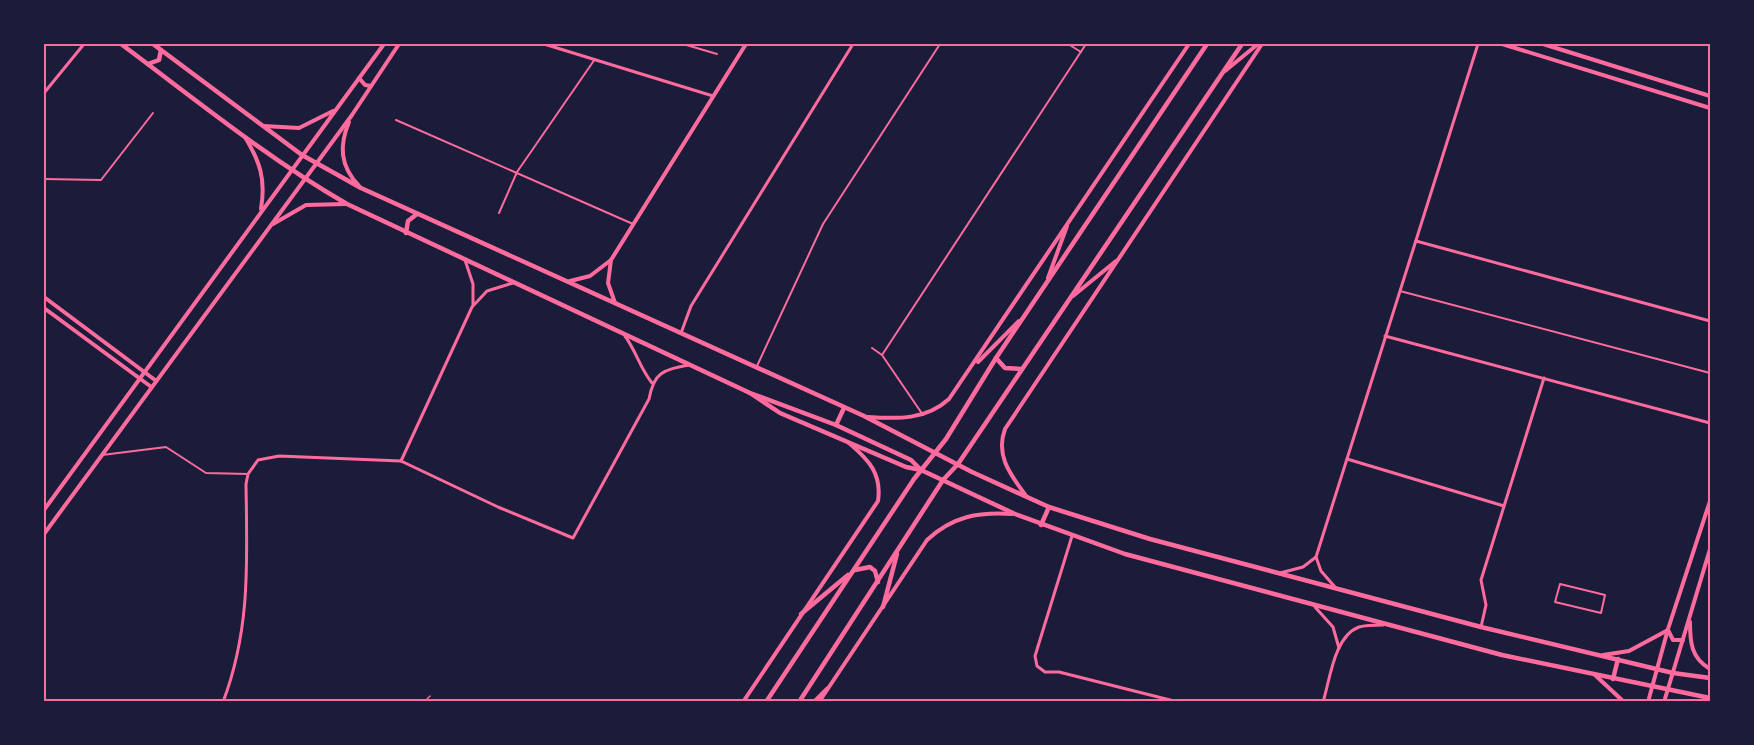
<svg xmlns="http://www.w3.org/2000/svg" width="1754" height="745" font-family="Spectral,serif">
  <rect width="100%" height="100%" fill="#1b1b3a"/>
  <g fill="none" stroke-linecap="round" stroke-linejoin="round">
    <!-- service -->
    <path stroke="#ff6b9d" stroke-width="1.5" d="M424,702L430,696"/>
    <!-- pedestrian -->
    <g stroke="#ff6b9d" stroke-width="2">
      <path d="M683,44L717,54"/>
      <path d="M1068,44L1081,52"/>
      <path d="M396,120L633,224"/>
      <path d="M44,179L101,180L153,113"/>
      <path d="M499,213L517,172L595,59"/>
      <path d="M1400,291L1710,373"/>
      <path d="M872,348L882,355"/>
      <path d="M757,366L823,224L940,44"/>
      <path d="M923,415L882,355L1086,44"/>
      <path d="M102,455L166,447L206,473L248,474"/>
      <path d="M1560,584L1605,595L1601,613L1555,602Z"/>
    </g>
    <!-- minor -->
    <g stroke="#ff6b9d" stroke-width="3">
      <path d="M544,44L713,96"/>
      <path d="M44,93L84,44"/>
      <path d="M1416,241L1710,321"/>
      <path d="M465,260L473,284V305"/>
      <path d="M681,333L691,306L853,44"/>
      <path d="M625,336C636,351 640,368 652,383"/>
      <path d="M1385,336L1710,423"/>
      <path d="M1347,459L1504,506"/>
      <path d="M401,461L472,307L487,291L513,283"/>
      <path d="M1072,536L1035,656L1037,666L1045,672H1059L1178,702"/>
      <path d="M1316,557L1478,44"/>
      <path d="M1316,557L1321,571L1335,587"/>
      <path d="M1280,573L1303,567L1316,557"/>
      <path d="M1315,607L1333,627L1339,648"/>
      <path d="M1481,627L1486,605L1481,580L1544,378"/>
      <path d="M223,702C251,628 247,560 246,484L248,474L258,460L279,456L401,461L498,507L573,538L649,399C654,372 663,370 689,365"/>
      <path d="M1323,702C1330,680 1334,636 1359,627C1366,625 1375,625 1383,625"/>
    </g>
    <!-- tertiary -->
    <g stroke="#ff6b9d" stroke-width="4">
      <path d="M1225,71L1258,44"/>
      <path d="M611,260L608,283L615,303"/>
      <path d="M1048,278L1067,226"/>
      <path d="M570,281L590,276L611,260L746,44"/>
      <path d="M1073,296L1116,261"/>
      <path d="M44,297L155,380"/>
      <path d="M44,308L150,386"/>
      <path d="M978,362L1019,321"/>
      <path d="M868,417C898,419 926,420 949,399L1189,44"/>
      <path d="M1026,496C1011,475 995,456 1005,429L1262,44"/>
      <path d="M743,702L878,501C882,474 869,460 849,443"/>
      <path d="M819,702L927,540C953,516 978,512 1012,514"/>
    </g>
    <!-- secondary -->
    <g stroke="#ff6b9d" stroke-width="4">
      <path d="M1502,44L1710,108"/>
      <path d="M1543,44L1710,96"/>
      <path d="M359,78L365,85L371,86"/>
      <path d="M349,122C339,146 340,166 359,186"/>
      <path d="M264,126L299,128L333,111"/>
      <path d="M245,137C260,162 266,179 261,209"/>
      <path d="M273,224L306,205L345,204"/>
      <path d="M44,510L384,44"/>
      <path d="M44,534L352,115L399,44"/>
      <path d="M1690,622C1690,642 1691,658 1710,669"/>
      <path d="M1668,630L1673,640H1683"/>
      <path d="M1603,655L1629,651L1668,630"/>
      <path d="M1595,675L1624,702"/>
      <path d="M1648,702L1668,629L1710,501"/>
      <path d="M1664,702L1710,549"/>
    </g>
    <!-- primary -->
    <g stroke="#ff6b9d" stroke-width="4.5">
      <path d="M121,44C195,99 267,158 347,204L750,393L836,425L911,460L921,470"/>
      <path d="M153,44L302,155L361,188L864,416L972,472L1049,507L1150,539L1481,627L1673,673L1710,678"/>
      <path d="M148,64L159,60L161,50"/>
      <path d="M406,233L408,221L417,214"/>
      <path d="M996,358L1005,368L1022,369"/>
      <path d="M750,393L780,413L906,467L921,470L1015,514L1125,554L1502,655L1710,698"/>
      <path d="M836,425L844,408"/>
      <path d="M1041,525L1049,507"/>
      <path d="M855,570L870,567L875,571L878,582"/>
      <path d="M883,607L897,554"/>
      <path d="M801,614L848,575"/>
      <path d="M1613,679L1618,659"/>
      <path d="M766,702L914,479L946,439L996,358L1207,44"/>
      <path d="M799,702L943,480L958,464L1242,44"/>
      <path d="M814,702L827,689"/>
    </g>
  </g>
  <!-- border -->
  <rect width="1754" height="745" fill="none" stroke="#1b1b3a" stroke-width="90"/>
  <rect x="45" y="45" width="1664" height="655" fill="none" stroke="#ff6b9d" stroke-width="2"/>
</svg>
